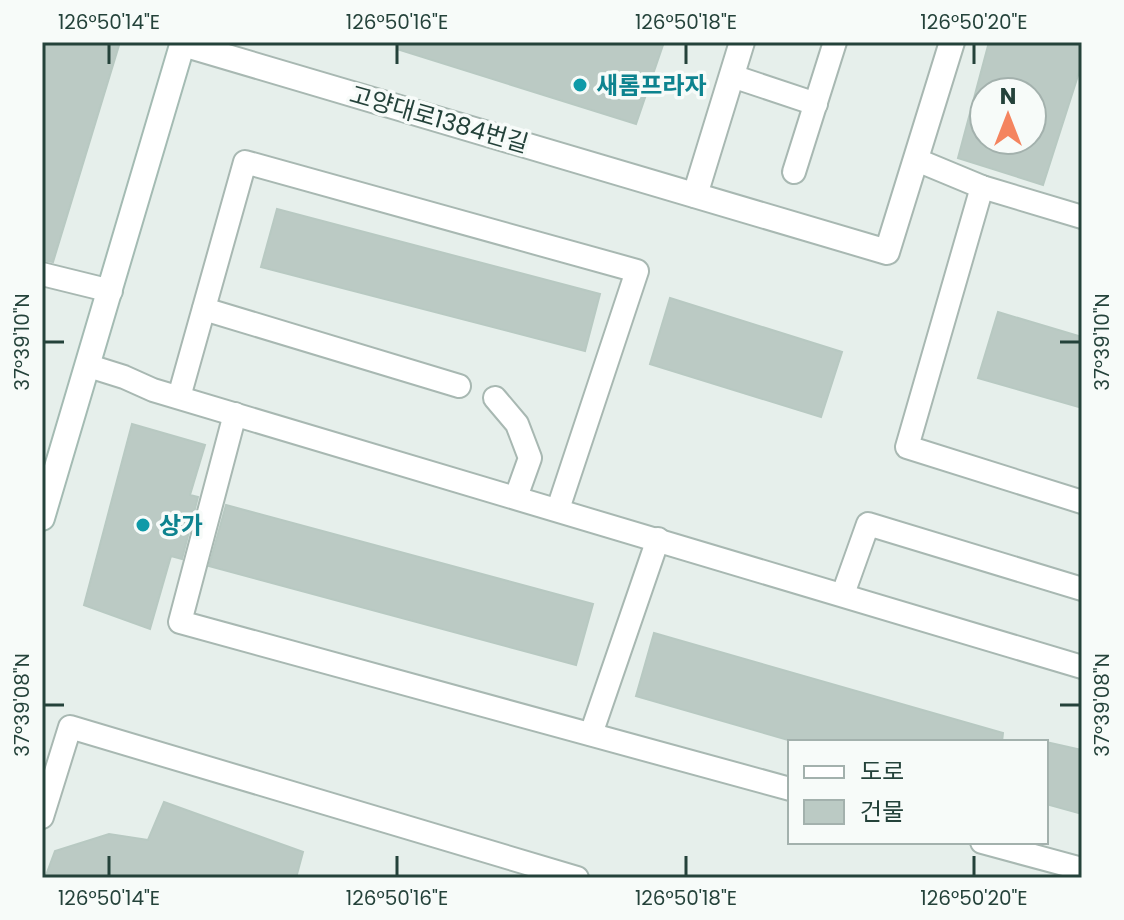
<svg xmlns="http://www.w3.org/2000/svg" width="1124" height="920" font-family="Poppins,'Noto Sans KR',sans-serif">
  <rect width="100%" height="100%" fill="#e6efeb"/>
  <!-- building -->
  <g fill="#bbcac4" stroke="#b8c9c2" stroke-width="2" fill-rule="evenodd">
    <path d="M42,42H120L53,262L42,260Z"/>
    <path d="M398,42H664L636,124L397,49Z"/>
    <path d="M989,42H1082V63L1043,185L958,158ZM984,92H1032V140H984Z"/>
    <path d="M277,209L600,294L585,351L261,267Z"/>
    <path d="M670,298L842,352L821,417L650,364Z"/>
    <path d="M998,312L1082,337V408L978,378Z"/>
    <path d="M132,424L205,445L190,495L198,497L182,559L171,556L150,629L84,605Z"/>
    <path d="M226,505L593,604L576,665L209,566Z"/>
    <path d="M654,633L1003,733L1002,742H795L636,696Z"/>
    <path d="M1046,742L1082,750V814L1046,804Z"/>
    <path d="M164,802L303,852L296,878H45L55,851L109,834L148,840Z"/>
  </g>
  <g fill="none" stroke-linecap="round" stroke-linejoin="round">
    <!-- lane casing -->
    <g stroke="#a8b8b2" stroke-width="26">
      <g id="lane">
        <path d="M732,76L816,104"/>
        <path d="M917,160L982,187L1082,217"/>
        <path d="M794,172L835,42"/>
        <path d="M982,187L907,447L1082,502"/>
        <path d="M42,274L111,291"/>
        <path d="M204,309L459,386"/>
        <path d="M89,366L124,377L153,390L1082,667"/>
        <path d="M179,397L245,162L637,271L558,509"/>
        <path d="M495,398L517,424L530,458L516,497"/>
        <path d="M235,414L180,622L790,789"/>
        <path d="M843,594L868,524L1082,589"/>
        <path d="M591,734L658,539"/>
        <path d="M42,817L70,727L577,878"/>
        <path d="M982,842L1082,869"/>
      </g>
    </g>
    <!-- street casing -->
    <g stroke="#a8b8b2" stroke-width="28">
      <g id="street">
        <path d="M183,44L887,252L952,42"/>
        <path d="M695,195L742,42"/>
      </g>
    </g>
    <!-- secondary casing -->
    <g stroke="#a4bbb3" stroke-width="28">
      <path id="secondary" d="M42,518L183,42"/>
    </g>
    <!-- lane -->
    <use href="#lane" stroke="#fff" stroke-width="22"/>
    <!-- street -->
    <use href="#street" stroke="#fff" stroke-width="24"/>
    <!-- secondary -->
    <use href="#secondary" stroke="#fff" stroke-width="24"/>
  </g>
  <!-- ticks -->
  <path fill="none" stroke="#24423a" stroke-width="3" d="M109,44V64M397,44V64M686,44V64M974,44V64M44,342H64M1060,342H1080M44,705H64M1060,705H1080M109,856V876M397,856V876M686,856V876M974,856V876"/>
  <!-- markers -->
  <g fill="#0f9aa8" stroke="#f7fbf9" stroke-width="3">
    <circle cx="580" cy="85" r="8"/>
    <circle cx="143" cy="525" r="8"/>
  </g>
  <g text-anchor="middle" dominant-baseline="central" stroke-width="7" stroke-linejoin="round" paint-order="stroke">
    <!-- culture labels -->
    <g font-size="24" font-weight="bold" fill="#0d838f" stroke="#f7fbf9" text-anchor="start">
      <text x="596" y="85">새롬프라자</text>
      <text x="159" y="525">상가</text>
    </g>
    <!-- street labels -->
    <g font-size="24" fill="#24423a" stroke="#f7fbf9">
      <text transform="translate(439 119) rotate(16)">고양대로1384번길</text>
    </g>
  </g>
  <!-- border -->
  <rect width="1124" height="920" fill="none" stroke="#f7fbf9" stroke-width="88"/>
  <!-- legend -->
  <rect x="788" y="740" width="260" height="104" fill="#f7fbf9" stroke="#a3b1ad" stroke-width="2"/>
  <rect x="804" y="766" width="40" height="12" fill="#ffffff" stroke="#a3b1ad" stroke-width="2"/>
  <text x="860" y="780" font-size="24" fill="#24423a">도로</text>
  <rect x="804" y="800" width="40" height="24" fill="#bbcac4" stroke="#a3b1ad" stroke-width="2"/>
  <text x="860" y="820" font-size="24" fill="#24423a">건물</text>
  <!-- north arrow -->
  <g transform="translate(1008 116)"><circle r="38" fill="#f7fbf9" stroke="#a3b1ad" stroke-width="2"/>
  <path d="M0-6L14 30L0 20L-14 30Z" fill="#f4845f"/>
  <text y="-12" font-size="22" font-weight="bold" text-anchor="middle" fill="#24423a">N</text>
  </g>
  <rect x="44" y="44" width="1036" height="832" fill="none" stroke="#24423a" stroke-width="3"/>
  <g font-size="20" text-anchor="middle" fill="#24423a">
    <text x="109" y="29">126°50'14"E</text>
    <text x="397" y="29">126°50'16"E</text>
    <text x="686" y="29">126°50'18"E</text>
    <text x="974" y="29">126°50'20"E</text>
    <text transform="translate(22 342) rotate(-90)" y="7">37°39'10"N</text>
    <text transform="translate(1102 342) rotate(-90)" y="7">37°39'10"N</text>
    <text transform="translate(22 705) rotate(-90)" y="7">37°39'08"N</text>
    <text transform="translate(1102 705) rotate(-90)" y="7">37°39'08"N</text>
    <text x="109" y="905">126°50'14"E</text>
    <text x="397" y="905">126°50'16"E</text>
    <text x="686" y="905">126°50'18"E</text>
    <text x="974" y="905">126°50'20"E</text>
  </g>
</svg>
